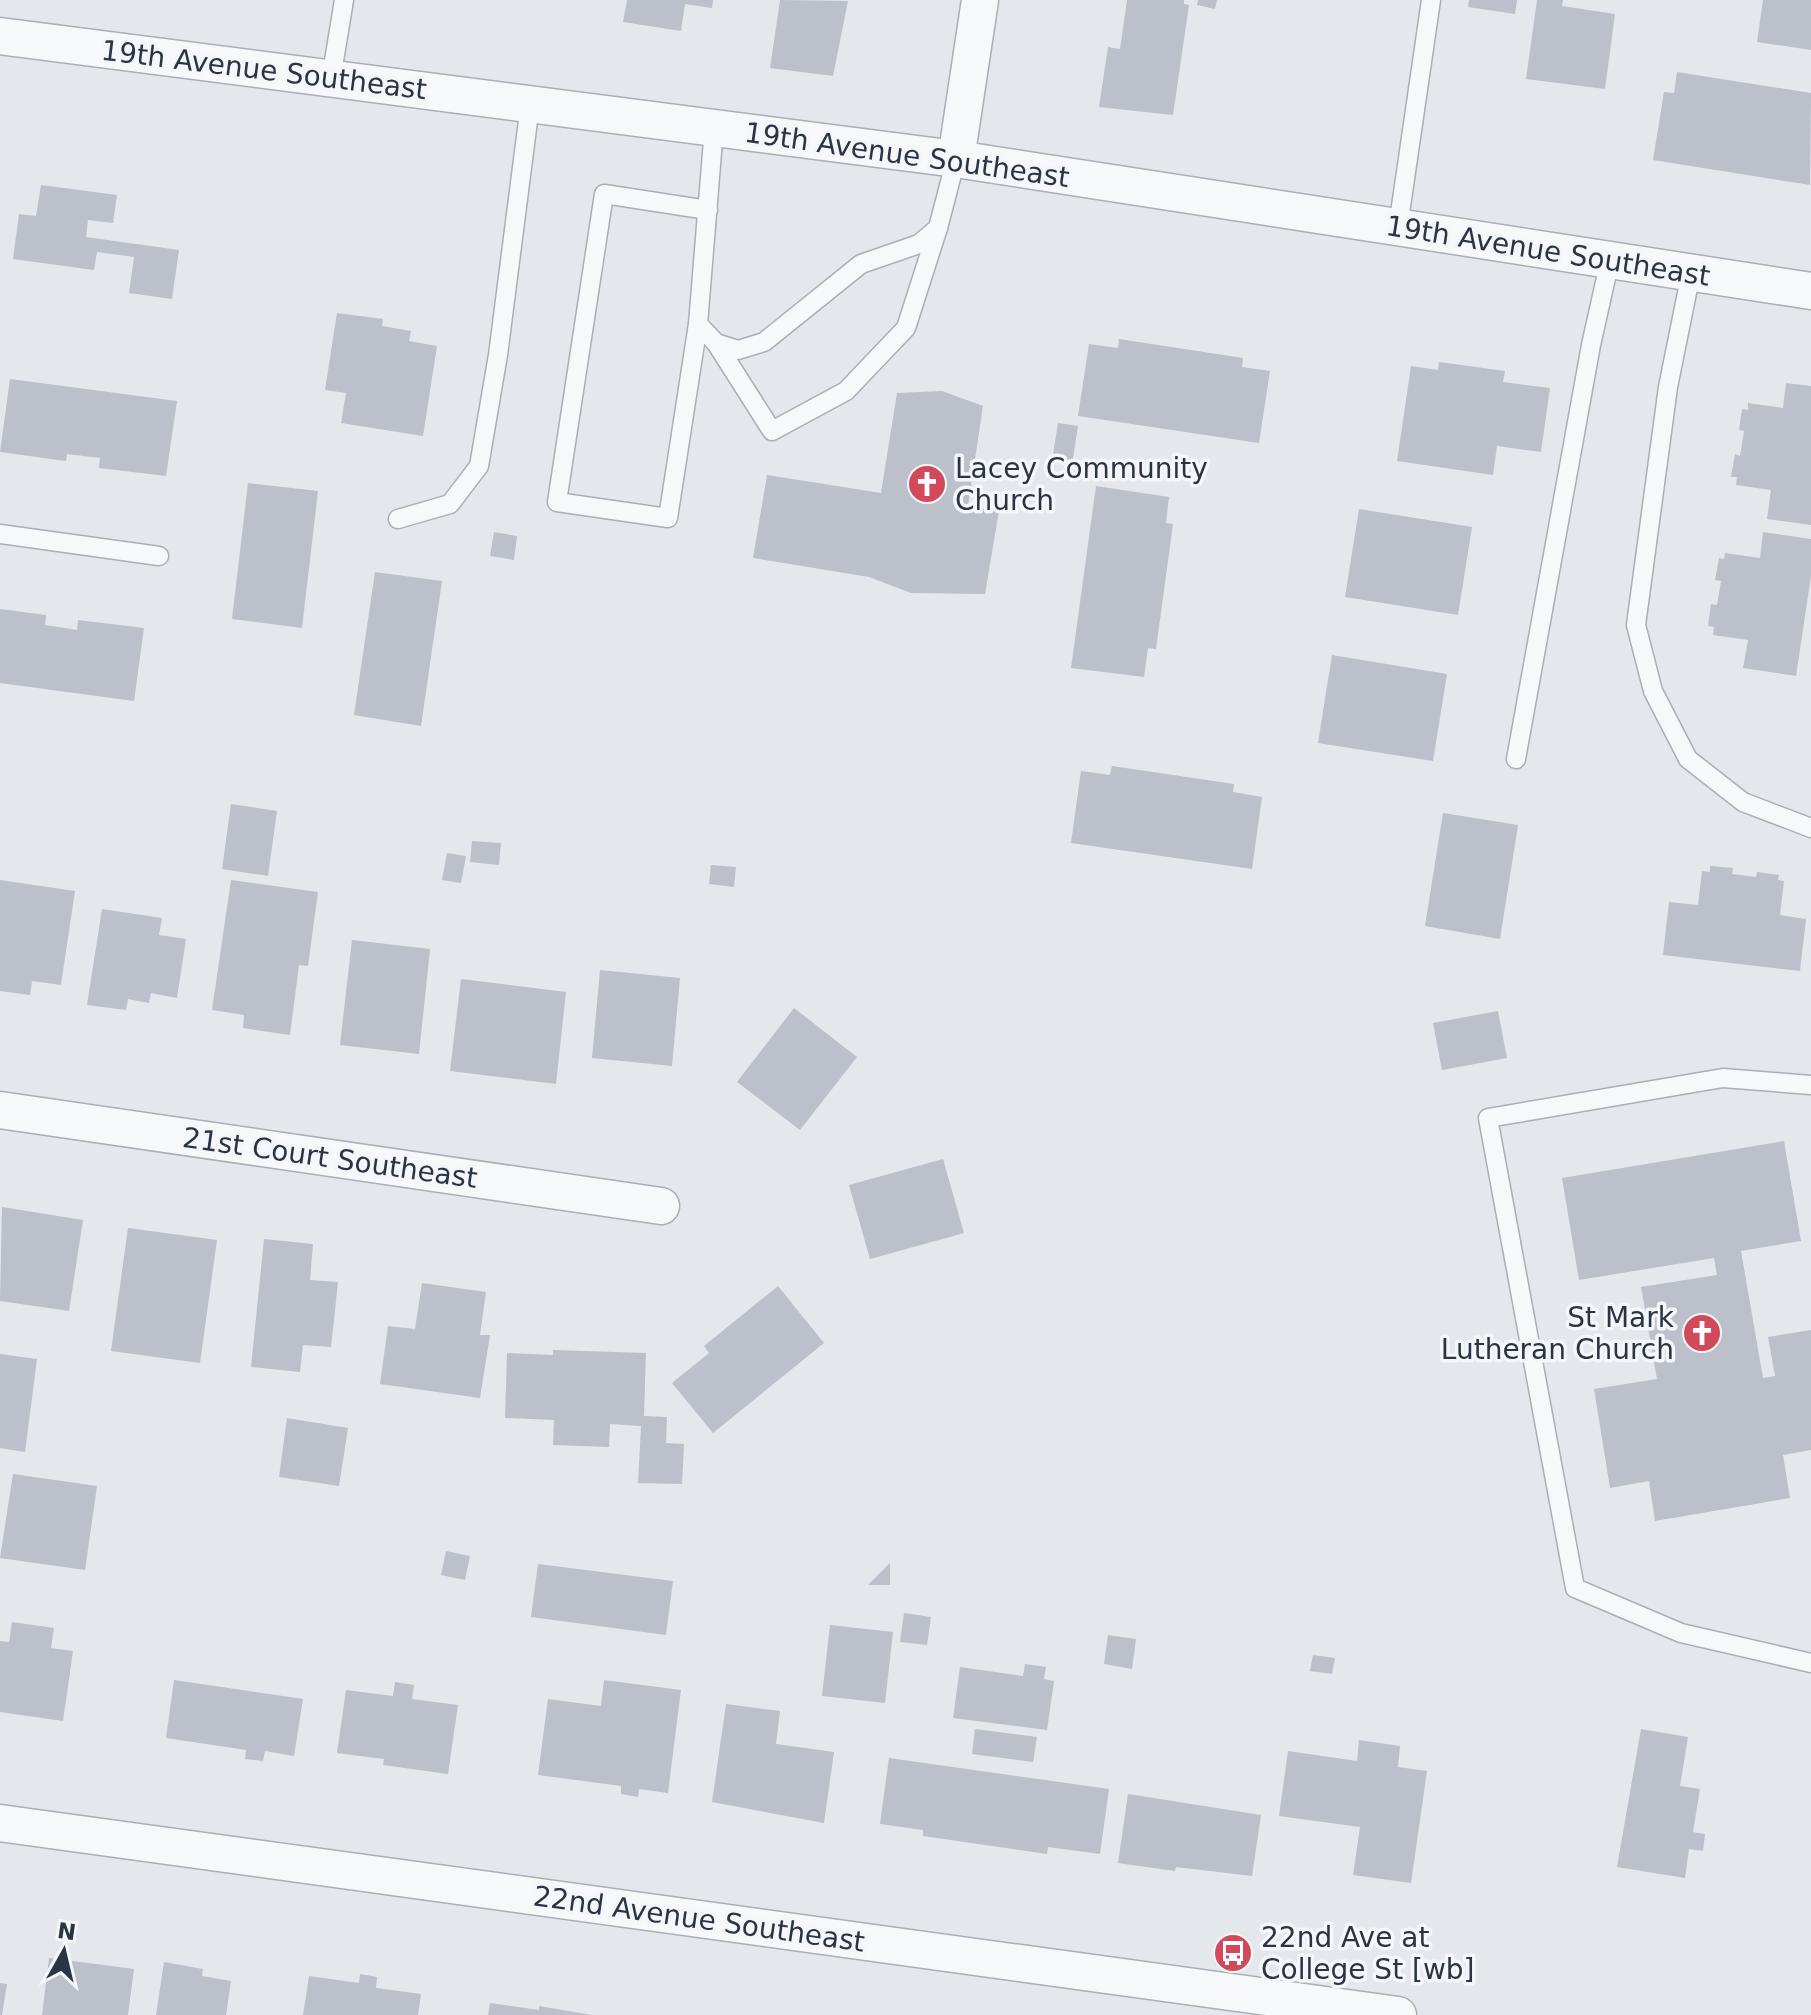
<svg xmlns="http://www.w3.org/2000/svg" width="1811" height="2015" font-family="'DejaVu Sans',sans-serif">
  <rect width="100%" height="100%" fill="#e4e7ec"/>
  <!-- building -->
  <g fill="#bbc0ca">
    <path d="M627,0H713L712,8L685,4L681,31L623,22Z"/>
    <path d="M780,0L848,1L833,76L770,68Z"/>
    <path d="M1127,0H1184V4L1189,5L1173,115L1099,107L1108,47L1120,49Z"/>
    <path d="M1198,0H1217L1215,9L1197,5Z"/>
    <path d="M1469,0H1517L1515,14L1468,7Z"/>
    <path d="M1537,0H1563L1562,6L1615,14L1605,89L1526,79Z"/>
    <path d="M1763,0H1811V50L1757,42Z"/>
    <path d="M1677,72L1811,93L1810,185L1653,160L1664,92L1674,93Z"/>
    <path d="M41,185L117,195L113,223L88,220L86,237L179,250L172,299L129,293L134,257L97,252L94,270L13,259L19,214L36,216Z"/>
    <path d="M337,313L383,319L382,326L411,331L409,341L437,346L423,436L341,423L346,393L325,390Z"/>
    <path d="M1119,339L1243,358L1242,367L1270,371L1259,443L1078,416L1089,344L1118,348Z"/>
    <path d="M1439,362L1505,371L1503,382L1550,388L1541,452L1497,446L1493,475L1397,461L1411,366L1438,370Z"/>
    <path d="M10,379L177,401L166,476L99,468L100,458L67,454L66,461L0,452Z"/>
    <path d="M1786,383L1811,386V525L1767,519L1771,490L1736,485L1737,477H1731L1735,454L1740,456L1744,431L1739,430L1742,409L1748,410V403L1783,408Z"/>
    <path d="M942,391L983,406L968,506L999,511L985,594L911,593L869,577L753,558L767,475L881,493L897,393Z"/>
    <path d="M1058,423L1078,426L1072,464L1052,461Z"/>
    <path d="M248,483L318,491L302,628L232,619Z"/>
    <path d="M1096,486L1169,497L1166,523L1173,524L1156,649L1148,648L1144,677L1071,668Z"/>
    <path d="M1359,509L1472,527L1458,615L1345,597Z"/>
    <path d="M494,532L517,536L514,560L490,556Z"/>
    <path d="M1763,532L1811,539V576L1796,676L1743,668L1748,640L1713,635L1714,627L1708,626L1711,604L1717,605L1721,581L1715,580L1719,558L1724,559L1725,553L1760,558Z"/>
    <path d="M375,572L442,581L421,726L354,715Z"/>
    <path d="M0,609L46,615L45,625L77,630L78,620L144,628L134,701L0,683Z"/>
    <path d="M1332,655L1447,674L1433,761L1318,743Z"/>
    <path d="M1112,766L1234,784L1233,792L1262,797L1252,869L1071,843L1081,771L1110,775Z"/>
    <path d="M231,804L277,811L268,876L222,869Z"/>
    <path d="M1443,813L1518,825L1500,939L1425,926Z"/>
    <path d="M472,841L501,843L499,865L470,862Z"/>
    <path d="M447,853L466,856L461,883L442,880Z"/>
    <path d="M711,865L736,867L734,887L709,884Z"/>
    <path d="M1710,866L1733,868L1732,874L1756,877L1757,872L1779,875L1778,880L1784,881L1780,915L1806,919L1800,971L1663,955L1669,902L1698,905L1702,871L1710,872Z"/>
    <path d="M0,880L75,891L61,985L32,981L30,995L0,991Z"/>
    <path d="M231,880L318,892L308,966L299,965L290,1035L243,1028L244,1015L212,1010Z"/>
    <path d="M102,909L162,918L159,935L186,939L177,998L151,993L149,1003L128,999L126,1010L87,1005Z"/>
    <path d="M352,940L430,949L419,1054L340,1045Z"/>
    <path d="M600,970L680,978L672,1066L592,1058Z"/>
    <path d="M461,979L566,992L556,1084L450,1071Z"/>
    <path d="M794,1008L857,1057L800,1130L737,1082Z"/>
    <path d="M1498,1011L1507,1058L1442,1070L1433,1023Z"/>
    <path d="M1784,1141L1801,1241L1741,1251L1763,1378L1775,1376L1768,1337L1811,1330V1450L1783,1455L1790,1498L1655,1521L1649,1481L1610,1488L1594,1389L1657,1379L1641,1287L1717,1275L1714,1258L1579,1280L1562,1178Z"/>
    <path d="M943,1159L964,1233L870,1259L849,1185Z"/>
    <path d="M2,1207L83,1220L69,1311L0,1301Z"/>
    <path d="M128,1228L217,1240L200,1363L111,1351Z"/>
    <path d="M264,1239L313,1244L310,1280L338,1282L331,1347L303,1345L300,1372L251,1367Z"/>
    <path d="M422,1283L486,1292L480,1335H490L480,1398L380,1384L388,1326L415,1329Z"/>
    <path d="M778,1286L824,1343L713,1433L672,1383L709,1353L704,1346Z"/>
    <path d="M553,1350L646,1353L644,1416L667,1417L666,1443L684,1444L682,1484L638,1483L641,1426L610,1424L609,1447L553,1445L554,1420L505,1418L507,1353L553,1355Z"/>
    <path d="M0,1354L37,1359L25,1452L0,1448Z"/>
    <path d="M287,1418L348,1428L339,1486L279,1477Z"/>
    <path d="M13,1474L97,1486L85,1570L0,1558Z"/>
    <path d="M446,1551L470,1556L465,1580L441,1575Z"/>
    <path d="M890,1563V1585H868Z"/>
    <path d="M538,1564L673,1581L666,1635L531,1617Z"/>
    <path d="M904,1613L931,1617L927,1645L900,1642Z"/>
    <path d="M12,1622L54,1628L51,1648L73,1651L63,1721L0,1712V1641L9,1642Z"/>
    <path d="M830,1625L893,1632L885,1703L822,1696Z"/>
    <path d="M1108,1635L1136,1639L1132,1669L1104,1664Z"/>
    <path d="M1313,1655L1335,1658L1332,1674L1310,1671Z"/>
    <path d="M1025,1664L1046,1667L1044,1679L1054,1681L1047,1730L953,1718L960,1667L1023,1676Z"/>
    <path d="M174,1680L303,1699L294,1756L265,1751L263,1761L245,1759L246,1750L166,1738Z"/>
    <path d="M604,1680L681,1690L668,1793L639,1789L638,1797L621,1794V1786L538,1775L548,1699L601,1706Z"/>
    <path d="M395,1682L414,1685L412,1699L458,1705L448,1774L383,1765L384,1759L337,1753L346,1690L393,1696Z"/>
    <path d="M726,1704L780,1711L776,1744L834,1752L824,1823L712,1802Z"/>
    <path d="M975,1729L1037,1737L1033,1762L972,1754Z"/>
    <path d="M1641,1729L1688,1737L1680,1786L1700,1789L1693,1832L1705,1834L1703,1851L1689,1849L1685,1878L1617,1867Z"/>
    <path d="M1359,1740L1400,1746L1398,1767L1427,1771L1411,1883L1353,1875L1360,1827L1279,1816L1288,1751L1357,1761Z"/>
    <path d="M889,1758L1109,1789L1100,1854L1048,1847L1047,1854L923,1836V1830L880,1824Z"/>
    <path d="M1128,1794L1261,1815L1252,1876L1176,1867L1175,1871L1118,1863Z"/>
    <path d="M49,1958L134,1969L128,2015H42Z"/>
    <path d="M164,1962L203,1969L202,1976L231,1981L226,2015H156Z"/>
    <path d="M360,1974L377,1977L376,1988L421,1994L418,2015H303L309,1976L359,1983Z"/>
    <path d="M0,1983L7,1984L2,2015H0Z"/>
    <path d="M490,2003L539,2010V2006L592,2015H488Z"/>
  </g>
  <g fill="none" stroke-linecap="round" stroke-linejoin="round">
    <!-- lane casing -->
    <g stroke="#a9aeb7" stroke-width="21">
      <g id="lane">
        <path d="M331,79L344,0"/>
        <path d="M714,128L698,324L716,343L738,350L764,342L861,264L919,244L938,228L956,159"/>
        <path d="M1398,227L1431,0"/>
        <path d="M1691,273L1668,387L1636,625L1653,691L1688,759L1743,802L1811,828"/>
        <path d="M698,324L668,518L557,502L604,194L708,210"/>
        <path d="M716,343L772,431L846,391L906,328L938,228"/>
        <path d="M398,519L450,504L479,466L498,355L530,105"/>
        <path d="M0,534L159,556"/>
        <path d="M1516,759L1591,345L1610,260"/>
        <path d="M1811,1085L1723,1078L1488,1118L1575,1588L1681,1633L1811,1663"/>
      </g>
    </g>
    <!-- street casing -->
    <g stroke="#a9aeb7" stroke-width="39">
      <g id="street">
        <path d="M0,36L956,159L1811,291"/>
        <path d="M956,159L980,0"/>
        <path d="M0,1110L661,1206"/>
        <path d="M0,1823L1398,2015"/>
      </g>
    </g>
    <!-- lane -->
    <use href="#lane" stroke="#f7f8fa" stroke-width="18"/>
    <!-- street -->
    <use href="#street" stroke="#f7f8fa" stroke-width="36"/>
  </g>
  <!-- icons -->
  <defs>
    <g id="church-disc" transform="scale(2)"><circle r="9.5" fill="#d1495b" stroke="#f4f6f9"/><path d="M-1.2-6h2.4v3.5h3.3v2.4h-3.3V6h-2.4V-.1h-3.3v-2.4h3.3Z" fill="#fff"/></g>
    <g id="bus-disc" transform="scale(2)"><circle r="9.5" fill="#d1495b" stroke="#f4f6f9"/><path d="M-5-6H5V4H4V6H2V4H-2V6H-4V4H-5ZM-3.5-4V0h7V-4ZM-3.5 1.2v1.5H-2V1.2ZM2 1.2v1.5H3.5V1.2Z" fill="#fff"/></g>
  </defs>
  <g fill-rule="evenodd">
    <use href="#church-disc" x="927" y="484"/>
    <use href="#church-disc" x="1702" y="1333"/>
    <use href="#bus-disc" x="1233" y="1953"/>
  </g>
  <g text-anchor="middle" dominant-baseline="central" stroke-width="7" stroke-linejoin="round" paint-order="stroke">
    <!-- street labels -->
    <g font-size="28" fill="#2b3445" stroke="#f4f6f9">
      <text transform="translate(264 70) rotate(7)">19th Avenue Southeast</text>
      <text transform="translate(907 155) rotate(8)">19th Avenue Southeast</text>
      <text transform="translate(1548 251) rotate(9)">19th Avenue Southeast</text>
      <text transform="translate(330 1158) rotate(8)">21st Court Southeast</text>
      <text transform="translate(699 1919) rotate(8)">22nd Avenue Southeast</text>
    </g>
    <!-- poi labels -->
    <g font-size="28" fill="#2b3445" stroke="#f4f6f9" text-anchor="start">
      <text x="955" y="468">Lacey Community<tspan x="955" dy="32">Church</tspan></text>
      <text x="1674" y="1317" text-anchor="end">St Mark<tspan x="1674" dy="32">Lutheran Church</tspan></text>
      <text x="1261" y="1937">22nd Ave at<tspan x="1261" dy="32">College St [wb]</tspan></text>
    </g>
  </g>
  <!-- north arrow -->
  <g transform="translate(64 1951) rotate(8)" stroke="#f4f6f9" stroke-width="6" paint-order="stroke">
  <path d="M0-6L14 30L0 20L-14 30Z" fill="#2b3445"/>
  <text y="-12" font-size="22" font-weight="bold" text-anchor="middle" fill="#2b3445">N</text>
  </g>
</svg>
